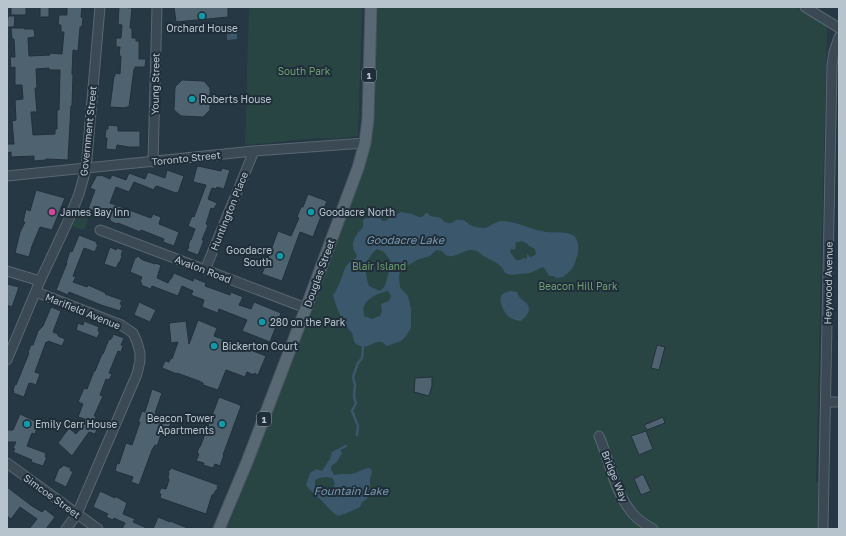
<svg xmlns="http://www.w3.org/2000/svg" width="846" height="536" font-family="'Golos Text',sans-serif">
  <rect width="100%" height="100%" fill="#263844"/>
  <!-- green -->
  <g fill="#284544">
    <path d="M249,7H362L358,136L331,139L317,138L245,145Z"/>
    <path d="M378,7H795L827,27L816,481L818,482L817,529H227L255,458L346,215L371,139Z"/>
    <path d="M78,213L89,217L84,230L72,226Z"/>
  </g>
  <!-- water -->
  <g fill="#3a576b" fill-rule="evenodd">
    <path d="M227,26H237V39L227,40Z"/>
    <path d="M401,212L412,214L419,217H422L426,213H428L430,216L441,218C445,224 451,225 456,220C467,219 465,223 473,226C475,227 482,228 485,228C490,227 495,221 502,221C517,221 531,230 547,232C554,233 568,231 574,236C579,240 579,250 577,256C575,265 571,272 564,276V277L556,278L554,276H549L545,269L543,267L530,273L511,275L505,273C501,261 486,260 477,251C475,251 473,250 471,250C460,251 450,263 442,251L436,250L430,256L417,260L400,270L399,277L400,287L408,296L411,308V328L406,336L401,341L387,346C385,345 384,343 382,342C374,340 368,349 361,346C351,344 355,337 351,332C350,330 348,329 347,327C340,318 336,306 333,295C338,289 340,281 343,274C344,271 345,267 347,265C350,261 355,261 357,256C356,253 353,250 353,247C352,239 358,233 363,227V220C368,217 374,214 380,218C384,222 380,221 386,221L389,218ZM521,241C524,242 528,243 529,246L535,249L536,254L533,256L530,257L527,254V258L526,259L523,258L520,260H516L510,252L511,249H512L514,250L515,249L516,246L515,243ZM377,249L384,252L390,260V267L385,286L380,291L369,286C364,271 364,260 377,249ZM388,291L391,296L389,301L381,304L382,311L380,316L372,319L364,316C364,313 363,309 364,306C368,297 379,293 388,291Z"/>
    <path d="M511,291L517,292C519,298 521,298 525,302C533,308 527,316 521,321C517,320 513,320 509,317C505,314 497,300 502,295C504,292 508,292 511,291Z"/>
    <path d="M337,449H340L342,453L337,462L331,466V469L334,475C341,473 348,475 355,473C360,471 363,469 368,468L371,469L372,472L370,479V490L367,499L362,502L360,507L347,513L338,516C331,512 326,505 321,500C316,495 310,491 306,485L310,473L316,469L322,471L330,459L332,452ZM326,477L332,478C336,483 335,487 331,491C324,491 319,492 315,486V480L319,478Z"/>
  </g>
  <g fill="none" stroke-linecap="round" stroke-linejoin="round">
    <!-- stream -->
    <g stroke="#3a576b" stroke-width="2.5">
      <path d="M357,435L358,426L352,411L356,403L354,397L355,385L353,377L358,363L362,358L363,347"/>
      <path d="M340,449L346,446"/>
    </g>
  </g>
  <!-- building -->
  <g fill="#4f626f" stroke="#22303b" fill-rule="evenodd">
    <rect x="11" y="7" width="15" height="8"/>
    <rect x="40" y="7" width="9" height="10"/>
    <path d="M67,7H82L81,17L83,18L82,27H80L78,51L73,50L72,74H73L72,106H71L68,160L46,159V160L34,161V156L11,157V152L7,153V144H14L12,121L16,120L15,100L23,99L22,85H15V67L11,68L10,57H15L14,39H12L11,28H24V29H34L35,37L28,38L29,56L50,55V53L62,54L64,32H61V25H58L59,15H67ZM49,68V70H60L59,110H57V129H55V134L33,135L31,112H37L35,88H37L36,69Z"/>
    <path d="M119,7L132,8L130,28H132V38H136V41H139V59H146L145,67H135V69H134L129,107H126V108L110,107L114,76H115V73L120,74L121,56H119L120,47H116V38H121L122,25L118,24Z"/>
    <path d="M174,7H228V17L176,22Z"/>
    <path d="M8,16H15L14,27H7Z"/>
    <path d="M182,80L204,81L210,88V110L203,117L181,116L174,110L175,87Z"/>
    <path d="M108,125L118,126V131H140V147H129L117,145L116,150L106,149L107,138H105L106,129H108Z"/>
    <path d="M197,166L198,167V166L221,171L222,168L230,170L224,189L217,187L216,189L212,188L208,199L217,203L214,209L211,208L207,221L206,224L208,225L202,240H204L198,255L187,251L189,246H188L190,240H191L195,229L188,226L192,216L194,217L206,185L193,182Z"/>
    <path d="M167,170L184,176L178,193L176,192V193L157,186L155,187L154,190L134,182L129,192L116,187L110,203L151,218L153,214L161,217L159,224L179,232L174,246L163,242L164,239L141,230L140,232L118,223L117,224L112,222L110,220L109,216L100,212L98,215L92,213L93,211L88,209L95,190L90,188L97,175L100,176L101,175L110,179L112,175L126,180L129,173L145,179L148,172L165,178Z"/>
    <path d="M36,190L65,198L52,230L40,227L32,246L29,257L15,253L20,232L25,222H23L26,209L30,211Z"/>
    <path d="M308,194L327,201L313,237L300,232L282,281L262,274L278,231L291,236L299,218L297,217L301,207H303Z"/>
    <path d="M79,235L97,242L96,244H98L95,252L84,248L73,276L76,277L73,282L87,287L88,285L106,293L105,294L122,300L120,304L122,305L120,311L101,305L69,292L68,295L56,290L67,263H66L70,251L72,252Z"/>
    <path d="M110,247L116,250L117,248L123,250L121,255L122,256L120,262H119L116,268L104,264Z"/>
    <path d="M139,256L140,258L143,260L155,264V263L161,265L157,278L168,283L170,279H171L174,273L193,281L194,278L206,283L205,286L219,291L230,295L231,292L243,297L239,305L251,309L254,302L281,313L270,342L242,331L247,320L219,309L218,313L202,307L204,300L191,295L193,291L182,286L178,296L152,286L151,289L141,285L142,283L140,282L142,277L130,272L135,258Z"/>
    <path d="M7,284L19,287L12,307L7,305Z"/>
    <path d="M139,302L156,310L150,322L134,315Z"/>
    <path d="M51,307L61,311L53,332L58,334V336L65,339L62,346L48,341L47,343L46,342L35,372L40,374L36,385L31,383V384L29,383L24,397L13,393L14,391L13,390L15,384L16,385L29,353L28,352L31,345H33L38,331L43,326Z"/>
    <path d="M198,320L217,328L214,336L266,356L258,375L254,373V375L247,372L245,377L226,370L218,390L203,385V383L199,381L177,373V374L162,368L165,361L169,362L171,358L172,359L178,342L171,343L169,323L186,321L189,344Z"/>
    <path d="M84,321L99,327L98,331L100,332L97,338L76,330L78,323L83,325Z"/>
    <path d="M113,334L124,338L121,345L123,346L121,352L118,351L109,373L112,374L109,380L106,379L100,395L103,396L94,416H96L95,423L99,424L95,434L89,432L72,456L58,443L69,428L76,434L81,428L85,419L78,417L83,404L78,402L84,388L87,389L94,371H95L102,354H103L109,339L110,340L111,338H112Z"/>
    <path d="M657,345L665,347L659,370L651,368Z"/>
    <path d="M432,377V386L429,396L414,392L415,378Z"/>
    <path d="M152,389L162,393L155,413L172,419L168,431L163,429L157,446L155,445L152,450L139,485L131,482L133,477L115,471L117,463L119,464L126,443L132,445L140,422H138L141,414L142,411L145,412Z"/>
    <path d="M219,397L240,405V406H241L223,455H224L220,466L215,464L213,468L203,465L204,463L196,461L199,454L197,453L199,447H200Z"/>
    <path d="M20,414L39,423L35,434L32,433L27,446L46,453L45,457H47L43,466L31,462L32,460L13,452L15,449L13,448L16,442H7V430H13Z"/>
    <path d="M663,417L665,423L647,430L644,425Z"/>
    <path d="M646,431L653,449L639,455L631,436Z"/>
    <path d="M63,465L71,468L70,470L73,472L66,487L54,481L59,468H61V466L62,467Z"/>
    <path d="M171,468L218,485L217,487L218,489L216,490L214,494L212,495L206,514L160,498L161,494L159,493L161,488L166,489L169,480L168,477L169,473L168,471L170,470Z"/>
    <path d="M643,474L651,491L641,495L634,479Z"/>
    <path d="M7,487L32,506L42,512L45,509L55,517L46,529H29L37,519L20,507L11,519L7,516Z"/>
    <path d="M100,491L115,498V496L127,503L123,514L135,519L133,522L149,529H122L125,523L114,518L113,520L106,517L108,514L93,507Z"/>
    <path d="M158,517L170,522V521L190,529H153Z"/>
  </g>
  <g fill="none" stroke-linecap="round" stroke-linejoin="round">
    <!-- minor casing -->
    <g stroke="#596771" stroke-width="11">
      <g id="minor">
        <path d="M805,7L839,28"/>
        <path d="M153,162L157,7"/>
        <path d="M7,176L254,151L365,143"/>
        <path d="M100,230L306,308"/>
        <path d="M205,270L254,151"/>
        <path d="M7,271L40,281"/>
        <path d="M36,292L121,325L133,333L137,342L140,353V361L137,374L77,514L66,529"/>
        <path d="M7,360L40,281L69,219L79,194L86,169L100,7"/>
        <path d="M826,402H839"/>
        <path d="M599,436C610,462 614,492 633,514C638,520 646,525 653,529"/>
        <path d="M7,463L98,529"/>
        <path d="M823,529L832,65L834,52L839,37"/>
      </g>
    </g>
    <!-- major casing -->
    <g stroke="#485560" stroke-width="13">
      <path id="major" d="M219,529L247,462L306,308L358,168L365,143L368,119L371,7"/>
    </g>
    <!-- minor -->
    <use href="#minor" stroke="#3b4954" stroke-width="9"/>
    <!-- major -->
    <use href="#major" stroke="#596973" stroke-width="11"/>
  </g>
  <!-- markers -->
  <g fill="#0f9aa8" stroke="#1f2e39" stroke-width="1.5">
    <circle cx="202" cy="16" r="4"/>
    <circle cx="192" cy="99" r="4"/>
    <circle cx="311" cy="212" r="4"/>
    <circle cx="280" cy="256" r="4"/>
    <circle cx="262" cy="322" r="4"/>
    <circle cx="214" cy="346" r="4"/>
    <circle cx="27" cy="424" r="4"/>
    <circle cx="222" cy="424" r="4"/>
  </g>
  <circle fill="#d1479c" stroke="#1f2e39" stroke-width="1.5" cx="52" cy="212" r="4"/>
  <g text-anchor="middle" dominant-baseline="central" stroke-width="4" stroke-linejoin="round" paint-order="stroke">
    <!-- shield labels -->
    <g fill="#1f2e39" stroke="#8a97a1" stroke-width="1">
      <rect x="362" y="68" width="14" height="14" rx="3"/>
      <rect x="257" y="412" width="14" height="14" rx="3"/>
    </g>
    <g font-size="9" font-weight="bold" fill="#b8c4cd">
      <text x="369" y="75">1</text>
      <text x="264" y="419">1</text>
    </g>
    <!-- poi labels -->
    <g font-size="10" fill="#b8c4cd" stroke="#1f2e39" text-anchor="start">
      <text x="202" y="28" text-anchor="middle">Orchard House</text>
      <text x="200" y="99">Roberts House</text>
      <text x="60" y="212">James Bay Inn</text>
      <text x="319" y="212">Goodacre North</text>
      <text x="272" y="250" text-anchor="end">Goodacre<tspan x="272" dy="12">South</tspan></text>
      <text x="270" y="322">280 on the Park</text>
      <text x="222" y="346">Bickerton Court</text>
      <text x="214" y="418" text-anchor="end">Beacon Tower<tspan x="214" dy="12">Apartments</tspan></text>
      <text x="35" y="424">Emily Carr House</text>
    </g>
    <!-- park labels -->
    <g font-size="10" fill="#6f9f72" stroke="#1f2e39">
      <text x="304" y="71">South Park</text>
      <text x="379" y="266">Blair Island</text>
      <text x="578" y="286">Beacon Hill Park</text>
    </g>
    <!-- street labels -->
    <g font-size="10" fill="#b8c4cd" stroke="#1f2e39">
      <text transform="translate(155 84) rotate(-89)">Young Street</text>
      <text transform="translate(88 131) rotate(-84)">Government Street</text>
      <text transform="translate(186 158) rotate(-6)">Toronto Street</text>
      <text transform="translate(229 211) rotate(-68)">Huntington Place</text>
      <text transform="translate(203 269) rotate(21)">Avalon Road</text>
      <text transform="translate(319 273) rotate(-70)">Douglas Street</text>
      <text transform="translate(828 283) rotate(-89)">Heywood Avenue</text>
      <text transform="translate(83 311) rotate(22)">Marifield Avenue</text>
      <text transform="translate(615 476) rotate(68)">Bridge Way</text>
      <text transform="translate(52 496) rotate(36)">Simcoe Street</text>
    </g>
    <!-- water labels -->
    <g font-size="11" font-style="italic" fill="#7899b1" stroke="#1f2e39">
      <text x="405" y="239">Goodacre Lake</text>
      <text x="351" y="490">Fountain Lake</text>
    </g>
  </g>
  <!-- border -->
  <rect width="846" height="536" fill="none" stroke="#b8c4cd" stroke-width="16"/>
</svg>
